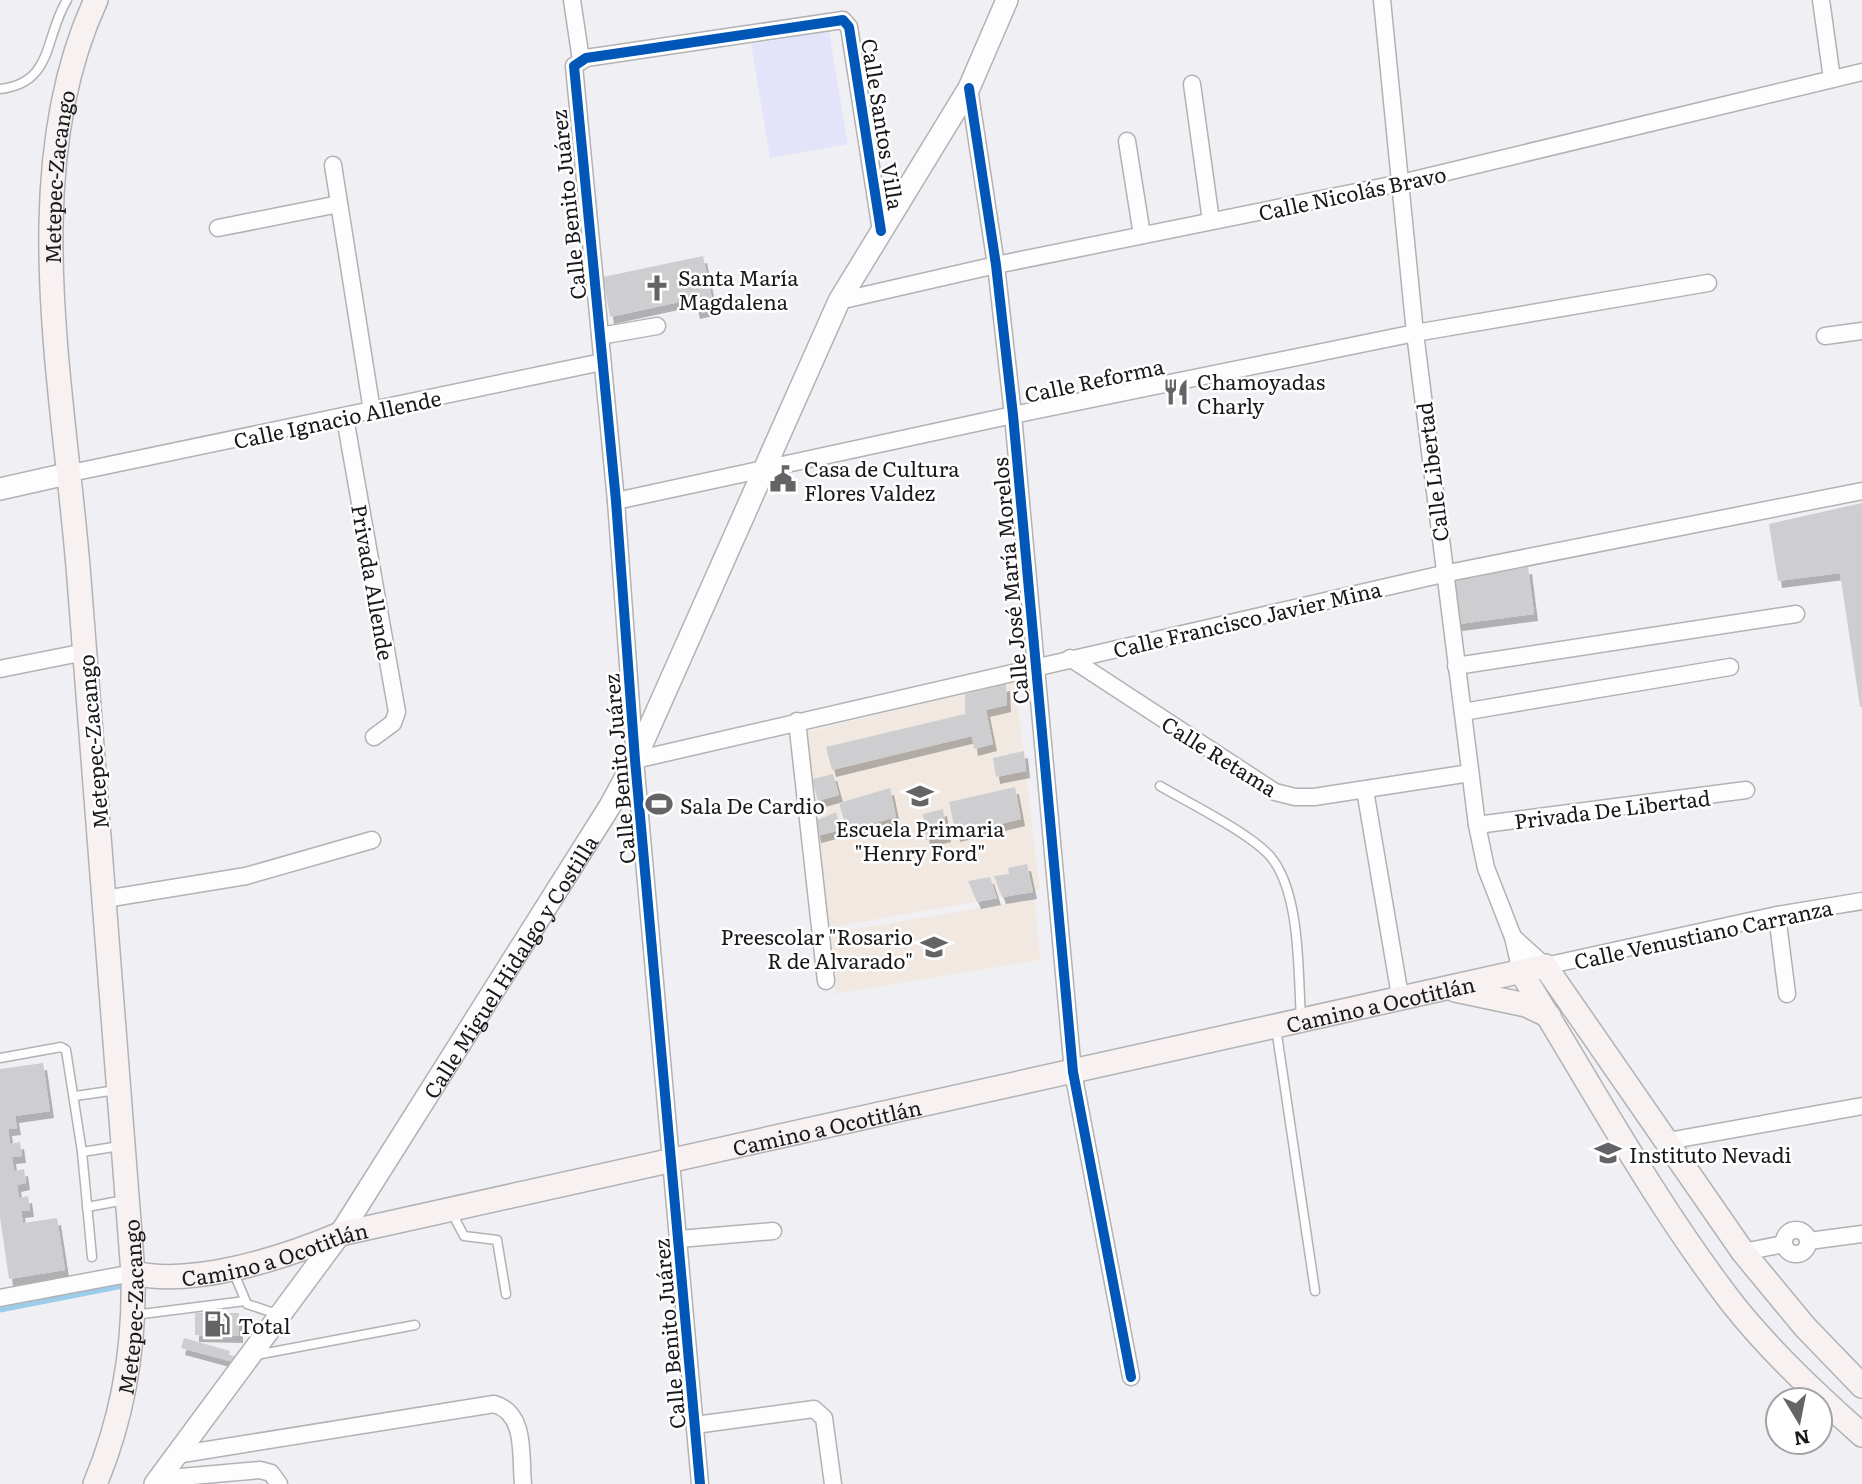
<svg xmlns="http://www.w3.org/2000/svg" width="1862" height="1484" font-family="Literata,serif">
  <defs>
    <filter id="shadow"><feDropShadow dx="4" dy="7" stdDeviation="0" flood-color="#0004"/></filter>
  </defs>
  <rect width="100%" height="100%" fill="#f0f0f4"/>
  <!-- education -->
  <g fill="#f1e9e1">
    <path d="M1015,681L1040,890L828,928L802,733Z"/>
    <path d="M1035,899L1040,960L836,994L827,934Z"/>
  </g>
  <!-- green -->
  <path fill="#e3e4f9" d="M829,31L848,144L770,158L751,44Z"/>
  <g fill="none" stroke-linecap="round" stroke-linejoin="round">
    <!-- stream -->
    <path stroke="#9bccea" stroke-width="5" d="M0,1310L123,1286"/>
  </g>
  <!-- building -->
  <g fill="#ceced1" filter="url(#shadow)">
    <path d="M703,256L714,308L696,312L693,299L610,317L603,277Z"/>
    <path d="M1862,503V707H1860L1840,573L1778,581L1769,524Z"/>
    <path d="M1528,567L1534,614L1451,625L1445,582Z"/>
    <path d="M1006,684L1007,705L986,710L993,744L974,749L972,736L832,770L826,747L965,714V694Z"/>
    <path d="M1024,751L1026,771L996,777L993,758Z"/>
    <path d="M833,774L839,795L818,801L812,779Z"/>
    <path d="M1015,787L1021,819L956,835L949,802Z"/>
    <path d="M890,788L896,817L847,831L839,803Z"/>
    <path d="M943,809L947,835L926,840L923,814Z"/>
    <path d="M836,812L841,830L817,836L815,821Z"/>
    <path d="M1027,864L1033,892L1002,897L994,876L1009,874L1008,868Z"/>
    <path d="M990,877L997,898L977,902L968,881Z"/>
    <path d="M43,1063L50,1111L15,1116L17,1128L8,1129L10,1144L20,1142L22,1156L12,1157L14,1171L24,1169L26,1183L17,1185L19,1198L28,1196L30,1210L21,1211L23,1223L57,1218L65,1270L9,1279L0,1217V1069Z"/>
    <path d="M195,1313H239V1336L195,1335Z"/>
    <path d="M184,1338L230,1351L229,1355L235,1356L233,1362L181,1348Z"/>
  </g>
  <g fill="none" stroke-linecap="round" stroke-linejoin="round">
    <!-- service casing -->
    <g stroke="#b2b2b5" stroke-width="11">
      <g id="service">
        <path d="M0,89C54,83 44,37 67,0"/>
        <path d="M1160,786C1189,803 1248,832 1270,856C1301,892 1298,974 1301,1019"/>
        <path d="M1276,1028L1315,1291"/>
        <path d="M0,1058L61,1047L66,1050L82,1152L92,1257"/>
        <path d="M75,1096L117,1090"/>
        <path d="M82,1152L120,1146"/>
        <path d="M87,1207L125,1200"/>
        <path d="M452,1213L464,1236L497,1240L506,1294"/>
        <path d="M233,1271L247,1304L277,1314"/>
        <path d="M134,1315L245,1301"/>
        <path d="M256,1355L415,1325"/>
      </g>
    </g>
    <!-- minor casing -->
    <g stroke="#b2b2b5" stroke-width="19">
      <g id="minor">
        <path d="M572,0L581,60"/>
        <path d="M1382,0L1415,333L1477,825L1486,868L1513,937L1521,972"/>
        <path d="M1821,0L1832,79"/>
        <path d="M1192,84L1211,221"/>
        <path d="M969,88L996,265L1013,415L1073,1072L1131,1377"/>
        <path d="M1127,141L1142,235"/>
        <path d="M333,165L372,411"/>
        <path d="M218,228L339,204"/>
        <path d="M839,301L996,265L1401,183L1862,72"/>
        <path d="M600,336L657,326"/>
        <path d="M1825,336L1862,331"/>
        <path d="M345,418L397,712L393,723L374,737"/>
        <path d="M71,473L602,362"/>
        <path d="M616,501L1013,415L1415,333L1708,283"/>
        <path d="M1070,658L1275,792L1295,797H1314L1470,773"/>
        <path d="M1456,666L1796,614"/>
        <path d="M0,669L85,652"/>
        <path d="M1463,712L1730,667"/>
        <path d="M797,721L826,981"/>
        <path d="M635,760L1443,574L1862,491"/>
        <path d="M1365,790L1400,996"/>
        <path d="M1477,825L1746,790"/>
        <path d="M105,899L246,876L372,840"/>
        <path d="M1777,915L1787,994"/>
        <path d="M1513,937L1545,966L1777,915L1862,901"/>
        <path d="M1668,1141L1862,1106"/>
        <circle cx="1796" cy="1242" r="12"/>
        <path d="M679,1239L773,1231"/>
        <path d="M1809,1241L1862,1234"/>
        <path d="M1743,1252L1784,1244"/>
        <path d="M0,1298L133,1273"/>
        <path d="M695,1425L814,1409L824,1418L833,1484"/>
        <path d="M176,1455L494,1404C527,1413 520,1456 523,1484"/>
        <path d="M158,1479L260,1470L271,1473L279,1484"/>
        <path d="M700,1484L635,760L616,501L574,66L586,58L843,20L849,27L881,231"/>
      </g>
    </g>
    <!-- tertiary casing -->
    <g stroke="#b2b2b5" stroke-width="24">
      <g id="tertiary">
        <path d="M0,489L71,473"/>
        <path id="s1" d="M155,1484L340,1234L610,806L635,760L839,301L969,88L1007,0"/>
      </g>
    </g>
    <!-- secondary casing -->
    <g stroke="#b2b2b5" stroke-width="26">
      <g id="secondary">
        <path d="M1521,972C1590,1083 1652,1199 1732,1303C1770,1351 1816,1394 1862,1435"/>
        <path d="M1455,990L1526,1005L1549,1016"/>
        <path id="s2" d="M133,1273C194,1287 283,1258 340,1234L1545,966L1743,1252L1805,1327L1862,1386"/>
        <path id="s3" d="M95,1484C124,1415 135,1347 133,1273C117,1041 97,810 79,579C65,394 15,174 96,0"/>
      </g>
    </g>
    <!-- service -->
    <use href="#service" stroke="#fdfdfd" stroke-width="8"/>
    <!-- minor -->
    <use href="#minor" stroke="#fdfdfd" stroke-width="16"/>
    <!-- tertiary -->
    <use href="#tertiary" stroke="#fdfdfd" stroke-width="21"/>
    <!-- secondary -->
    <use href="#secondary" stroke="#f7f2f1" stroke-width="23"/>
    <!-- cycleway casing -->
    <g stroke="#fff" stroke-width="15">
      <g id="cycleway">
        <path d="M969,88L996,265L1013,415L1073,1072L1131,1377"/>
        <path d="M700,1484L635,760L616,501L574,66L586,58L843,20L849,27L881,231"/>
      </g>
    </g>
    <!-- cycleway -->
    <use href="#cycleway" stroke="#0057b8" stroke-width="10"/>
  </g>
  <!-- icons -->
  <defs>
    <g id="church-bare" transform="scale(2.1)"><path d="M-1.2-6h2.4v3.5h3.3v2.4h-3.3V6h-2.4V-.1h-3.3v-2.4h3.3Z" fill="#646467" stroke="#fff" stroke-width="2.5" paint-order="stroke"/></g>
    <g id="restaurant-bare" transform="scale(2.1)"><path d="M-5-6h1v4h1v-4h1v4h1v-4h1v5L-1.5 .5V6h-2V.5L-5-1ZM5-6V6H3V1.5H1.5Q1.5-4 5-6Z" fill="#646467" stroke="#fff" stroke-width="2.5" paint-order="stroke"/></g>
    <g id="civic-bare" transform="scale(2.1)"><path d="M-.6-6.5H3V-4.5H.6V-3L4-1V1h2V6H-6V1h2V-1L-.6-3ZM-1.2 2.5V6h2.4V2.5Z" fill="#646467" stroke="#fff" stroke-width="2.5" paint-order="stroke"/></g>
    <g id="school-bare" transform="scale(2.1)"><path d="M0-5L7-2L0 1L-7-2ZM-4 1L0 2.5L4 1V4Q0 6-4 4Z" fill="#646467" stroke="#fff" stroke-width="2.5" paint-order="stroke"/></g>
    <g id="stadium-bare" transform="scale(2.1)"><path d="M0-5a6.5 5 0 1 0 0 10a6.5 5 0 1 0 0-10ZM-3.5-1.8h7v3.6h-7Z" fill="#646467" stroke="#fff" stroke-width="2.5" paint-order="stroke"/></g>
    <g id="fuel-bare" transform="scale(2.1)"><path d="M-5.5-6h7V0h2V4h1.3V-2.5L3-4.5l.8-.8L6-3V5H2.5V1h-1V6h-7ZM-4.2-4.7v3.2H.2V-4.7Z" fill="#646467" stroke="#fff" stroke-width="2.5" paint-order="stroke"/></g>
  </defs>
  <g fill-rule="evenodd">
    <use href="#church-bare" x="657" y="288"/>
    <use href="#restaurant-bare" x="1176" y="392"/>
    <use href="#civic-bare" x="783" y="479"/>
    <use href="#school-bare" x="920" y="796"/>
    <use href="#stadium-bare" x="659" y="804"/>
    <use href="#school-bare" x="934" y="947"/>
    <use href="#school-bare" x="1608" y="1153"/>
    <use href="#fuel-bare" x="217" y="1324"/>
  </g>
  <g text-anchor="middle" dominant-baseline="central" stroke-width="5" stroke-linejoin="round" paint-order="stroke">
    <!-- street labels -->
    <g font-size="21" fill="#19191b" stroke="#fff">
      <text transform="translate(884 124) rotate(81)">Calle Santos Villa</text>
      <text stroke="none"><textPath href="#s3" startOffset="1316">Metepec-Zacango</textPath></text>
      <text transform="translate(1352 192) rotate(-12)">Calle Nicolás Bravo</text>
      <text transform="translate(567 205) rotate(-96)">Calle Benito Juárez</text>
      <text transform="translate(1094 379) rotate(-12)">Calle Reforma</text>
      <text transform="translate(337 418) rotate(-12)">Calle Ignacio Allende</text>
      <text transform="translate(1431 472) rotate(-97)">Calle Libertad</text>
      <text transform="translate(1009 581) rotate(-95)">Calle José María Morelos</text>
      <text transform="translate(374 582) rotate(80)">Privada Allende</text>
      <text transform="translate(1247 618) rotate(-13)">Calle Francisco Javier Mina</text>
      <text transform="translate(92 742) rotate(-95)">Metepec-Zacango</text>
      <text transform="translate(1220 755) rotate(32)">Calle Retama</text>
      <text transform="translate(618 769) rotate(-95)">Calle Benito Juárez</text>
      <text transform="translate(1612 808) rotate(-7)">Privada De Libertad</text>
      <text transform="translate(1703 933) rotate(-12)">Calle Venustiano Carranza</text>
      <text stroke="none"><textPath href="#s1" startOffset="628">Calle Miguel Hidalgo y Costilla</textPath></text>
      <text stroke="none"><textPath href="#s2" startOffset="1279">Camino a Ocotitlán</textPath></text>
      <text stroke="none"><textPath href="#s2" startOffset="712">Camino a Ocotitlán</textPath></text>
      <text stroke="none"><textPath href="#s2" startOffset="145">Camino a Ocotitlán</textPath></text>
      <text stroke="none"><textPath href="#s3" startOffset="182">Metepec-Zacango</textPath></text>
      <text transform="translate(668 1334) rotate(-95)">Calle Benito Juárez</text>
    </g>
    <!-- poi labels -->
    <g font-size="21" fill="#19191b" stroke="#fff" text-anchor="start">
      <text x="678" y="276">Santa María<tspan x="678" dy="24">Magdalena</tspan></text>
      <text x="1197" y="380">Chamoyadas<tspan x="1197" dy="24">Charly</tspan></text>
      <text x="804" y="467">Casa de Cultura<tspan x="804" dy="24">Flores Valdez</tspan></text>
      <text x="680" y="804">Sala De Cardio</text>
      <text x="920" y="827" text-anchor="middle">Escuela Primaria<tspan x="920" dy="24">"Henry Ford"</tspan></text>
      <text x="913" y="935" text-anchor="end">Preescolar "Rosario<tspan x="913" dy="24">R de Alvarado"</tspan></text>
      <text x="1629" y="1153">Instituto Nevadi</text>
      <text x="238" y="1324">Total</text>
    </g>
  </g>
  <!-- north arrow -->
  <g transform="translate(1799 1421) rotate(170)"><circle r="33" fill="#ffffff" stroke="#a3a3a4" stroke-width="2"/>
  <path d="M0-5L12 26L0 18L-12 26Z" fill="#646467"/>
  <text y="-10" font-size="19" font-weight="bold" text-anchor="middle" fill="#19191b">N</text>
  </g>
</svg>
